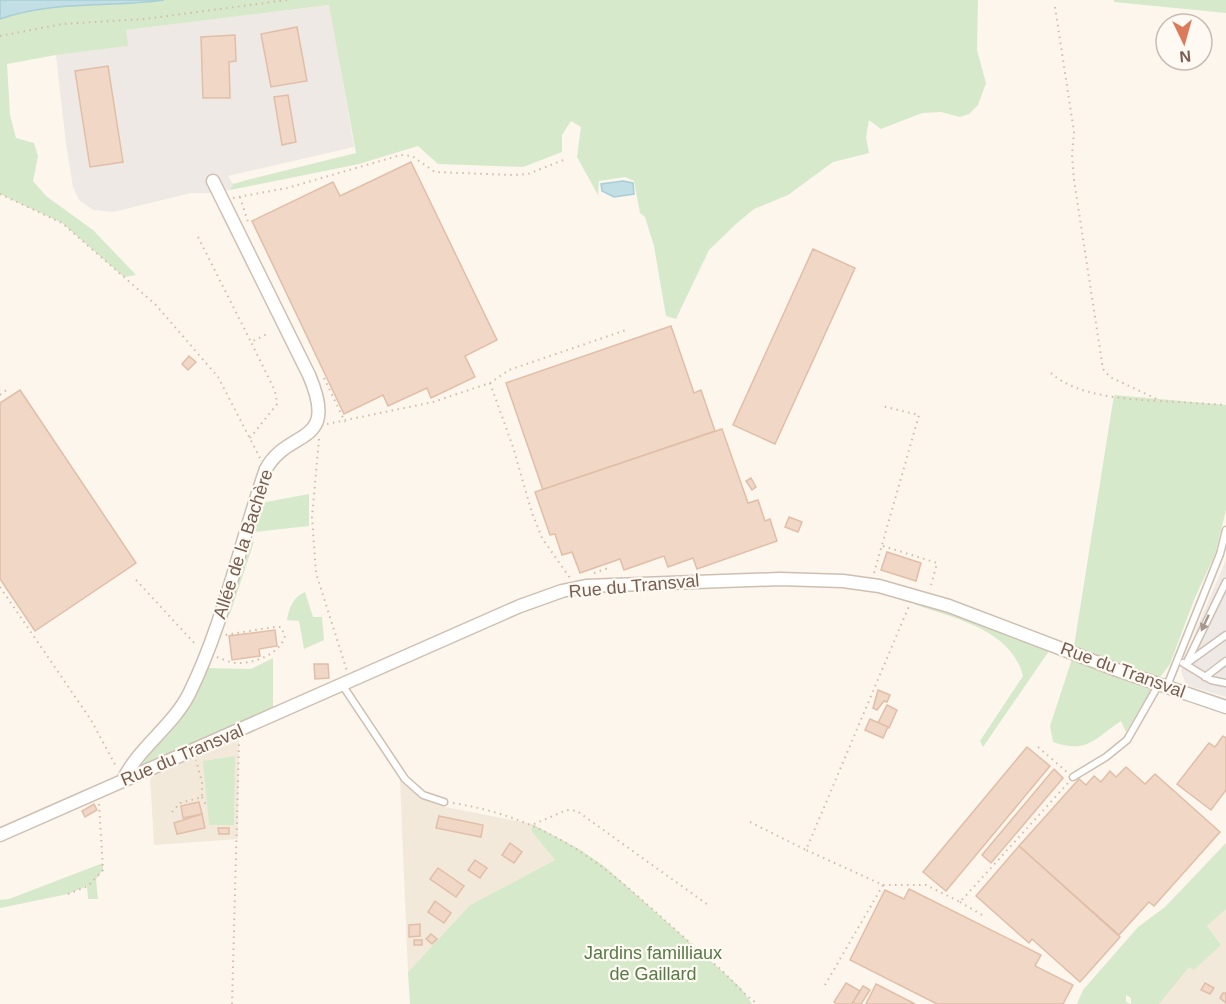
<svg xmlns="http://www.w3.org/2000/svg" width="1226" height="1004" font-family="Arial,sans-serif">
  <rect width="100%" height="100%" fill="#fcf6ec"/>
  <!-- residential -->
  <g fill="#f3e9db">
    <path d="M239,740L238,839L154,845L150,776Z"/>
    <path d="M400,779L425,800L441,806L532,824V832L555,860L470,905L408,972Z"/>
    <path d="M1226,909V1004H1159L1189,966L1194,970L1221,945L1207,926Z"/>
  </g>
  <!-- industrial -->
  <g fill="#eee9e4">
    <path d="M330,5L354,147L228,176L233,184L230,190L211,193H191L113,212L93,210L79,200L73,187L66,144L56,55L127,46L126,30Z"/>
    <path d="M1226,560V697L1186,685L1181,671L1196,630Z"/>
  </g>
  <!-- green -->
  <g fill="#d7e9cb">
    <path d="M164,0H978L977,50L986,83L978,105L969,114L960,117L941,112L922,113L881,129L869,120L866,137L869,153L833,162L788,195L754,209L736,224L709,250L676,319L666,316L654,246L645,217L640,213L634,181L625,177L599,181L598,195L577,157L581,127L571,121L562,135V152L523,167L438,164L418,146L359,164L230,190L233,184L247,180L356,153L329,5L126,30L128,46L56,55L7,64L10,115L16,138L34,143L38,156L33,181L46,196L93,230L136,275L124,277L62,223L0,194V19C54,0 108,8 164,0Z"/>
    <path d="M1114,0H1226V13L1114,2Z"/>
    <path d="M1114,395L1226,405V510L1215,554L1194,600L1170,664L1152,688L1126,732L1121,721C1094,739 1087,754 1053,742L1050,726L1072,659Z"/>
    <path d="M309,494V526L253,532L261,503Z"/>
    <path d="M250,540L254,542L230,614L225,612Z"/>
    <path d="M305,592L313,617H322L324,640L304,649L299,621L287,620C289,608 293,597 305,592Z"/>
    <path d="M921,602L1049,651L983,747L980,741L1023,676C1011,629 955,619 914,604Z"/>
    <path d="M273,658V709L139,768L136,762C167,734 192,707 206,668L251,669Z"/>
    <path d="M235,756L234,825H209L203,761Z"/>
    <path d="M532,824L579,849L604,866L741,988L752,1004H410L408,972L470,905L555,860L532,832Z"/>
    <path d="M1226,843V909L1207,926L1221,945L1194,970L1189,967L1159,1004H1131V998L1126,995V1002L1131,1004H1077L1083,990L1138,927L1165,907Z"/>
    <path d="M103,863V870L96,879L98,899H88L87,886L68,894L0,908V900L9,899Z"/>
  </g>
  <!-- water -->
  <g fill="#c1dfe5" stroke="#a8ced6" stroke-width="1.5">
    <path d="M0,0H164C108,8 54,0 0,19Z"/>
    <path d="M623,181L633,183L634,194L614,197L602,191L601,184Z"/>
  </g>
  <!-- building -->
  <g fill="#f0d7c6" stroke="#e1bea7" stroke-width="1.5">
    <path d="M297,27L307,81L271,87L261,34Z"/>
    <path d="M235,35L236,61L229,62L230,98H203L201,37Z"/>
    <path d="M108,66L123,162L90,167L75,71Z"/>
    <path d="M288,95L296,142L282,145L274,97Z"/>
    <path d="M411,162L497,340L465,356L475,377L431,398L427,388L388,406L383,395L344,414L252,221L333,182L340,196Z"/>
    <path d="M813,249L855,268L775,444L733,425Z"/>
    <path d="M671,326L694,393L701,390L715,431L543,490L506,383Z"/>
    <path d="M189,356L196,362L188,370L182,364Z"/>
    <path d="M20,390L136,563L35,631L0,579V403Z"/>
    <path d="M722,429L748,503L758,500L765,521L770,519L777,541L697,569L693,558L668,567L664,556L624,570L620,559L580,573L572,552L562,555L555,534L550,535L535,492Z"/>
    <path d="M751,478L756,487L752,490L746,481Z"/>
    <path d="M789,517L802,522L798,532L785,527Z"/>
    <path d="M887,552L921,563L916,581L881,570Z"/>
    <path d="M275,630L277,646L259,649L260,656L232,660L229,636Z"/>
    <path d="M314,664H328L329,678L315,679Z"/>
    <path d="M878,690L890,695L887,702L884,701L877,710L873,708Z"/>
    <path d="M887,705L897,710L889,728L878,723Z"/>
    <path d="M870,719L888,727L883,738L865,730Z"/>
    <path d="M1223,736L1226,738V790L1211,810L1177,784L1209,743L1215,747Z"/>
    <path d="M1027,747L1050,766L946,891L923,872Z"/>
    <path d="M1126,767L1145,784L1155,774L1220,832L1154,906L1149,902L1119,935L1019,846L1079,779L1086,785L1094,776L1101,782L1110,771L1116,777Z"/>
    <path d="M1054,769L1063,778L991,863L982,855Z"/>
    <path d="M199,802L202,814L183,818L181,806Z"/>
    <path d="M94,804L97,810L85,817L82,811Z"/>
    <path d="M202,814L205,828L177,834L174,823Z"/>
    <path d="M439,816L483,825L481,837L436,828Z"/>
    <path d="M218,828H229V834H219Z"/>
    <path d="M510,843L522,852L514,863L502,855Z"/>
    <path d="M1019,846L1120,937L1080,982L1032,939L1029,943L976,896Z"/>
    <path d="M475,860L487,868L480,878L468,870Z"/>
    <path d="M438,868L464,886L456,897L430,879Z"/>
    <path d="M909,889L1041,955L1035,966L1073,985L1063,1004H937L850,960L885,890L904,899Z"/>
    <path d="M435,901L451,913L444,923L428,912Z"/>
    <path d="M420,924V936L409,937V925Z"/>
    <path d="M431,934L437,939L432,944L426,939Z"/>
    <rect x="414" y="940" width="8" height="5"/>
    <path d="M846,983L860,991L852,1004H837L834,1002Z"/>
    <path d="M1205,983L1214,988L1210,994L1201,990Z"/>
    <path d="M876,984L915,1004H866Z"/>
    <path d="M863,986L870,990L861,1004H856L853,1002Z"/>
    <path d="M1223,993H1226V1003L1220,998Z"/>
  </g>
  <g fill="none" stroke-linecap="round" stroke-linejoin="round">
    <!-- service casing -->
    <g stroke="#cebfb2" stroke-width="9">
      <g id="service">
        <path d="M1183,663L1211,680L1226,683"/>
        <path d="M1187,663L1226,635"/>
        <path d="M1186,664L1226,582"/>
        <path d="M1205,677L1226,661"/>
        <path d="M343,686L405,779L423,795L444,802"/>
        <path d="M1167,686L1220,554L1226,530"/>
        <path d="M1073,777L1106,757L1127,740L1159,684"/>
      </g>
    </g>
    <!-- minor casing -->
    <g stroke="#cebfb2" stroke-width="15">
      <g id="minor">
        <path d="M123,780C139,747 172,727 189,694C224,623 240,543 266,469C288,428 340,447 309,375L213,181"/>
        <path d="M0,835L520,606L562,591L586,586L780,579L843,581L879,586L949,606L1117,670L1226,707"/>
      </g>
    </g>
    <!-- path -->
    <g stroke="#d5bba8" stroke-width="2" stroke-dasharray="1.5 4.5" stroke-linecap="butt">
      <path d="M1055,7L1074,132L1072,155L1074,180L1103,369L1110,377L1161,401L1226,405"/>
      <path d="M0,36L62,24L145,19L287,0"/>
      <path d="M0,194L62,223L156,305L218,377L260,458"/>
      <path d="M240,197L248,222"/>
      <path d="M233,198L287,188L401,155L412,156L435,172L513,175L528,174L566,159"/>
      <path d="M198,237L251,342"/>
      <path d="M1051,373C1076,396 1125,399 1158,401"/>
      <path d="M324,378L345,422"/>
      <path d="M490,383L513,447L532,513L542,538L570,578"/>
      <path d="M0,395L9,388"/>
      <path d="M327,424L433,402L490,383L509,370L626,330"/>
      <path d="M250,438L277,404L275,391L251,342L269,333"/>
      <path d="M319,439L312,517L316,573L347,671"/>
      <path d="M883,546L937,563L930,589"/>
      <path d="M594,573L611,567"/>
      <path d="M874,573L919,415L882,406"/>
      <path d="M136,580L197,646"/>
      <path d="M0,587L91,720L117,768"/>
      <path d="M217,657C223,659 230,663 236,663C254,664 280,654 285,636L281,627H274L225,635"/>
      <path d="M1038,747L1068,773"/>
      <path d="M202,797L206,805"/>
      <path d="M453,803C576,823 628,891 718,967C731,978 743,995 758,1004"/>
      <path d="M172,812L180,803L202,797V782L196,760"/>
      <path d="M750,822L806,850"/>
      <path d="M534,824L567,810L577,811L708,905"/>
      <path d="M883,885H926L960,902L1068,783"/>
      <path d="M68,894L88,886L103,870L99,803"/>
      <path d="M960,902L982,915"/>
      <path d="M825,985L883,885L806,850L909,606"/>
      <path d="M232,1004L239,743"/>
    </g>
    <!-- service -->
    <use href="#service" stroke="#fff" stroke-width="6"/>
    <!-- minor -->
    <use href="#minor" stroke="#fff" stroke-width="12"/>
  </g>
  <!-- one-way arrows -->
  <defs><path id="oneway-solid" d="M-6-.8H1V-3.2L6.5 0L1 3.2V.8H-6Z" transform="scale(1.5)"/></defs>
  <use fill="#a7968d" href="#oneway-solid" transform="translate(1205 623) rotate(115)"/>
  <g text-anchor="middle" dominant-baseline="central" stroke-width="4.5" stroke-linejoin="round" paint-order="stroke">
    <!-- street labels -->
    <g font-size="18" fill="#775e50" stroke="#fefaf3">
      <text transform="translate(243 544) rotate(-72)">Allée de la Bachère</text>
      <text transform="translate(634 586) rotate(-5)">Rue du Transval</text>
      <text transform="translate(1123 670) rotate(20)">Rue du Transval</text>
      <text transform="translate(182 755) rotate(-23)">Rue du Transval</text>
    </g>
    <!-- park labels -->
    <g font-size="18" fill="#567b48" stroke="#fefaf3">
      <text x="653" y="953">Jardins familliaux<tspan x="653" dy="21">de Gaillard</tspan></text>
    </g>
  </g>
  <!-- north arrow -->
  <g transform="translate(1184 42) rotate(175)"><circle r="28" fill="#fefaf3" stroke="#c8bcb2" stroke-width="1.5"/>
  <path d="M0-4.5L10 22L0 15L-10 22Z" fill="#dd7a5a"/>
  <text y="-9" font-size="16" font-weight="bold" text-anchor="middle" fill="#775e50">N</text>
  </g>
</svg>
